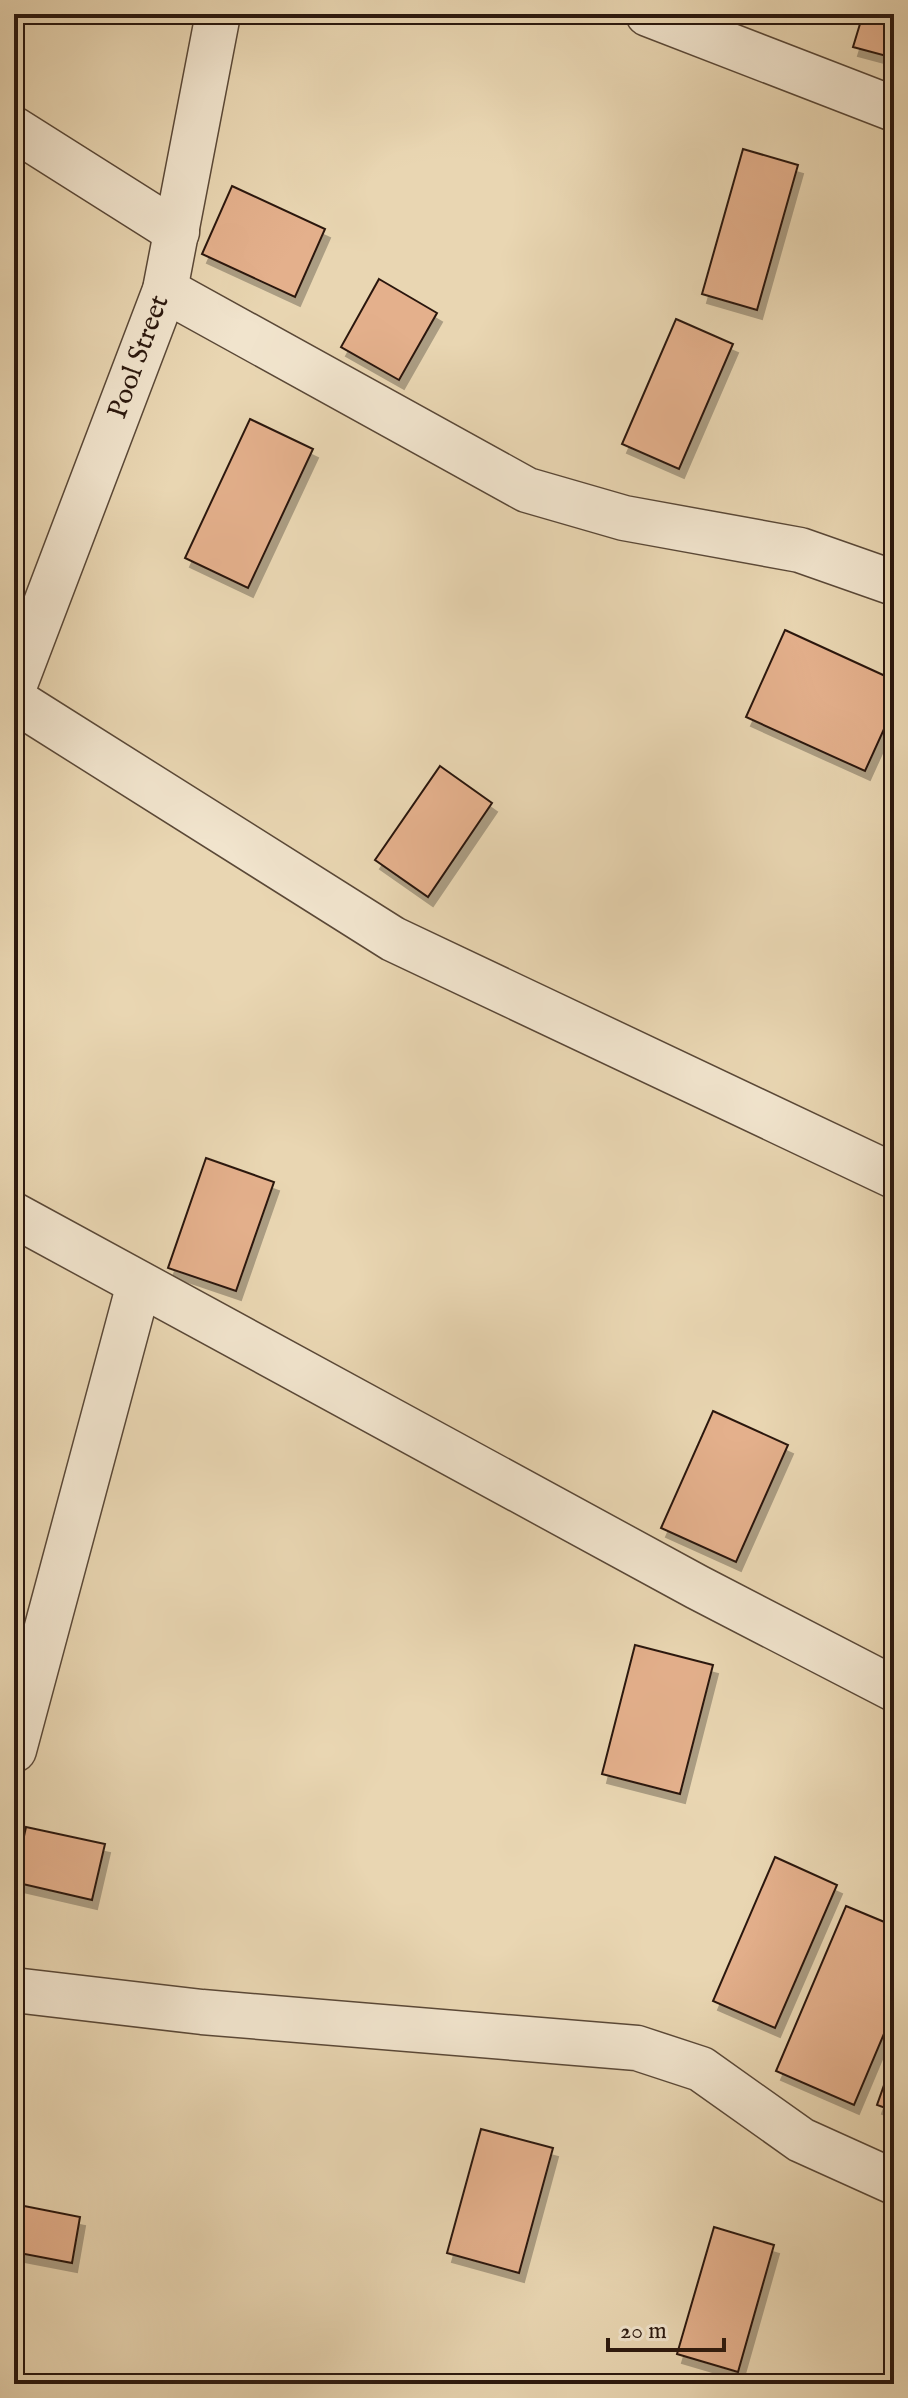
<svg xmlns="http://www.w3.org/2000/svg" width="908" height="2398" font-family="'IM FELL English',serif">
  <defs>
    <filter id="shadow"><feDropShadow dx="5" dy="9" stdDeviation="0" flood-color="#0004"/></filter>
  </defs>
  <rect width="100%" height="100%" fill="#e9d6b2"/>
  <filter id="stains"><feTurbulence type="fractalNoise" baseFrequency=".0025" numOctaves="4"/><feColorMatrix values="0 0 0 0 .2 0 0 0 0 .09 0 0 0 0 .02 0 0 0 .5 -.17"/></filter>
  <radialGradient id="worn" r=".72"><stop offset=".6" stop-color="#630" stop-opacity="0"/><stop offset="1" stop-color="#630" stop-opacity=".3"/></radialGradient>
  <!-- building -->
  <g fill="#e4b08c" stroke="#2b180e" stroke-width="2" filter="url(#shadow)">
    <path d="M863,14H894V58L853,47Z"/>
    <path d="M743,149L798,165L757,310L702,294Z"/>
    <path d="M232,186L325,229L295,297L202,254Z"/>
    <path d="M379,279L437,313L399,380L341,347Z"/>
    <path d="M676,319L733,344L679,469L622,444Z"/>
    <path d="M250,419L313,449L248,588L185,558Z"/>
    <path d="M785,630L894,680V707L865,771L746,717Z"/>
    <path d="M440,766L492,803L428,897L375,860Z"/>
    <path d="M206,1158L274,1182L236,1291L168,1268Z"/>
    <path d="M713,1411L788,1445L736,1562L661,1528Z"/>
    <path d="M635,1645L713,1665L680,1794L602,1774Z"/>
    <path d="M26,1827L105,1844L92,1900L14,1882Z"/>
    <path d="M775,1857L837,1885L775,2028L713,2001Z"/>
    <path d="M846,1906L894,1926V2010L854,2105L776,2071Z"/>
    <path d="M894,2057V2111L877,2105Z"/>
    <path d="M481,2129L553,2148L519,2273L447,2253Z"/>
    <path d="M14,2204L80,2217L72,2263L14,2252Z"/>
    <path d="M714,2227L774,2245L738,2372L677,2354Z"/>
  </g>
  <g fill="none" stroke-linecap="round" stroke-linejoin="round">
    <!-- minor casing -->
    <g stroke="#5a4837" stroke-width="47">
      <g id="minor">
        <path d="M648,14L894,109"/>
        <path d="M14,129L177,232"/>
        <path d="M165,290L527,490L624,518L800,550L894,583"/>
        <path d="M14,687L165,290L218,14"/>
        <path d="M14,700L393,939L894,1176"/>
        <path d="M14,1215L697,1587L894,1689"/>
        <path d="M14,1750L139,1284"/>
        <path d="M14,1990L202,2012L637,2048L701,2069L801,2140L894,2182"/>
      </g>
    </g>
    <!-- minor -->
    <use href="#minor" stroke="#f1e4cd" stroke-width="44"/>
  </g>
  <g text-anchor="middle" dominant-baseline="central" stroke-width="8" stroke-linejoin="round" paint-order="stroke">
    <!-- street labels -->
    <g font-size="28" fill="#2b180e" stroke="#f1e4cd">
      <text transform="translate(139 357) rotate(-70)">Pool Street</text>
    </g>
  </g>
  <!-- margin -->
  <rect width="908" height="2398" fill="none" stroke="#e9d6b2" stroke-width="48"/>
  <rect x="16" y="16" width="876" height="2366" fill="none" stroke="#2b180e" stroke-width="4"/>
  <rect x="24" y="24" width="860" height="2350" fill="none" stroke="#2b180e" stroke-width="2"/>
  <!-- scale -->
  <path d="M608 2338v12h116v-12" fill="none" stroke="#2b180e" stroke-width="4"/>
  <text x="620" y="2338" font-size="24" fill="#2b180e" stroke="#f1e4cd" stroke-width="6" paint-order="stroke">20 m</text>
  <rect width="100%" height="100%" filter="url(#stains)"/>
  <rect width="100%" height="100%" fill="url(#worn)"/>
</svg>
